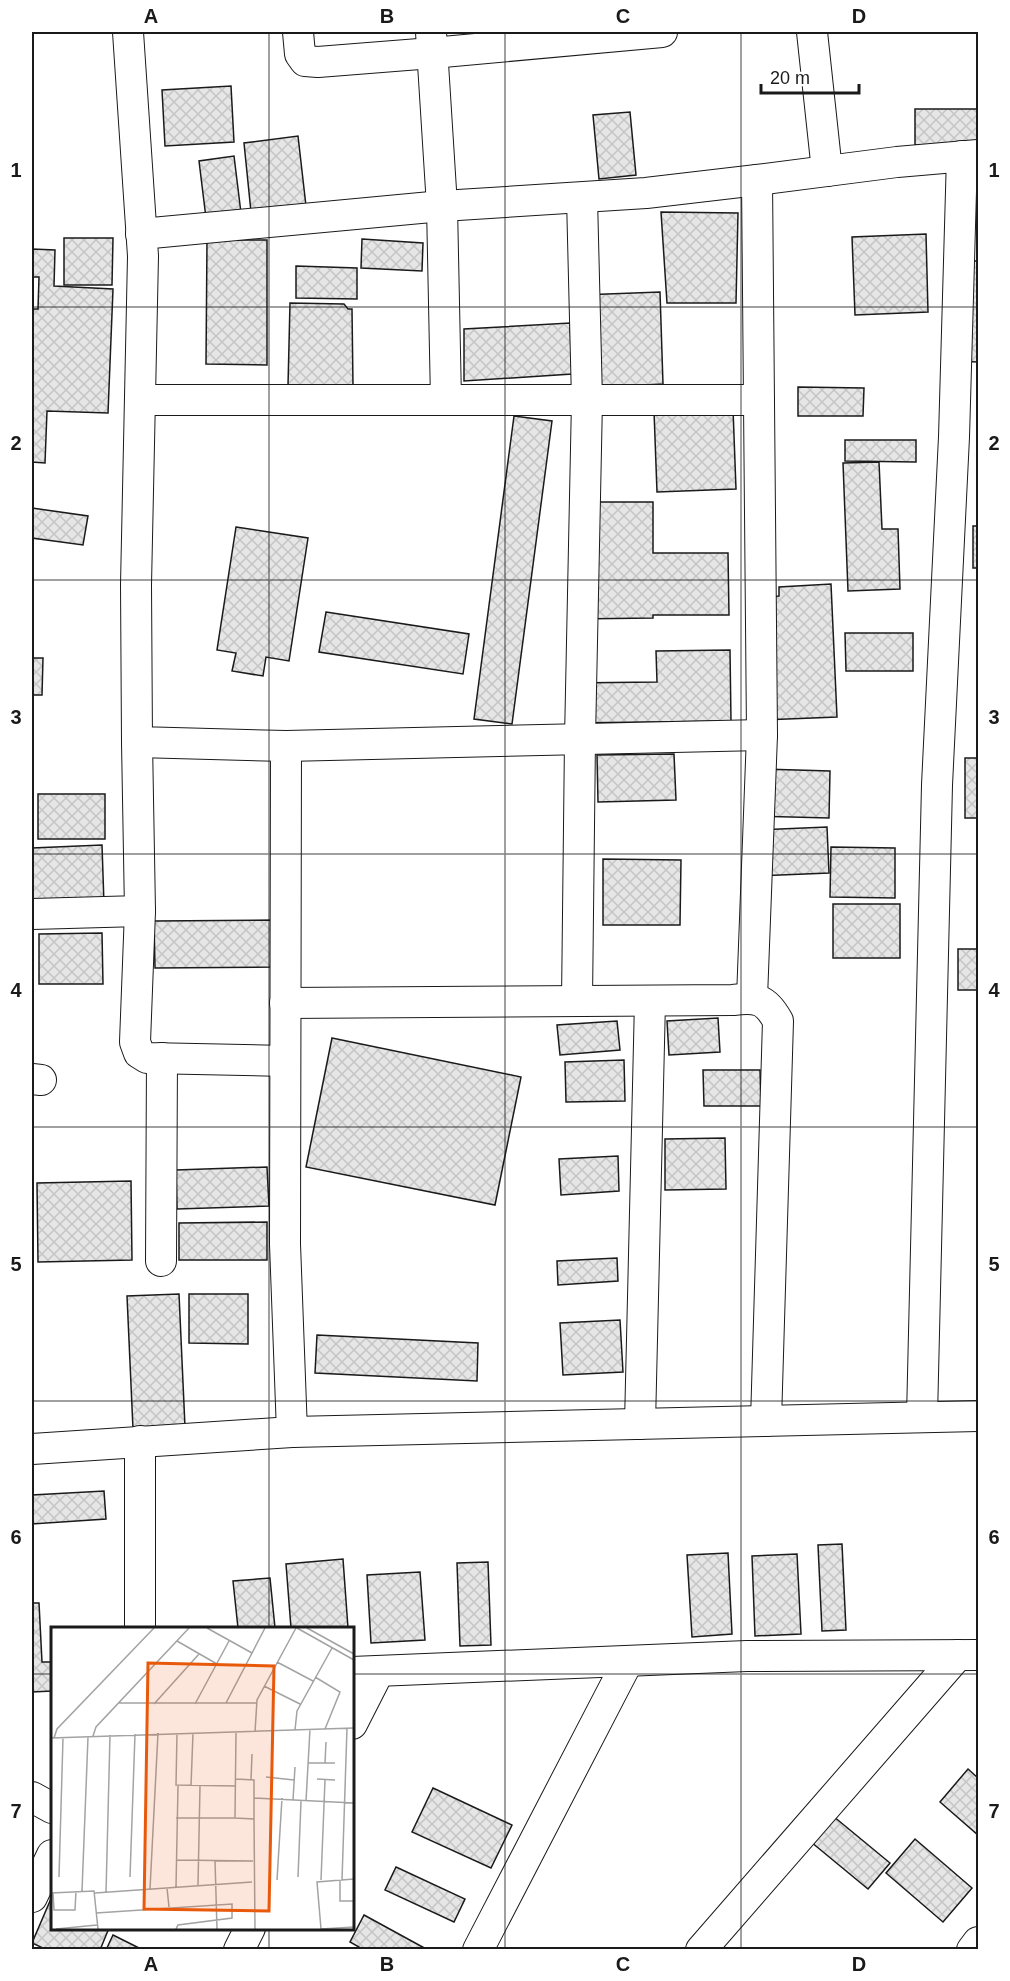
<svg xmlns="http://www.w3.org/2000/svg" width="1010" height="1981" font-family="Arial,sans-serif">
  <defs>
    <pattern id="building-cross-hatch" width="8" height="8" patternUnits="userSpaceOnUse" patternTransform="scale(1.5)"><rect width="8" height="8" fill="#e6e6e6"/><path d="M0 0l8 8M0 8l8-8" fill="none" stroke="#c5c5c5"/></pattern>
  </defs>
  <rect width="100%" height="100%" fill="#fff"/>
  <!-- building -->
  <g fill="url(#building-cross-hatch)" stroke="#1a1a1a" stroke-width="1.5">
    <path d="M231,86L234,142L165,146L162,90Z"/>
    <rect x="915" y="109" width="63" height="36"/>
    <path d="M630,112L636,175L599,179L593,115Z"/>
    <path d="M298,136L306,206L251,212L244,143Z"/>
    <path d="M234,156L241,213L206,218L199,161Z"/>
    <path d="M661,212L738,213L736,303H667Z"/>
    <path d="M926,234L928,312L855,315L852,237Z"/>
    <path d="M64,238H113L112,285H64Z"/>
    <path d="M362,239L423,243L422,271L361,268Z"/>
    <path d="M207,240H267V365L206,364Z"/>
    <path d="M32,249L55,250L54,286L113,289L108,413L47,411L45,463L32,462V309H38L39,277H32Z"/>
    <path d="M954,261H978V362L952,361Z"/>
    <path d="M296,266L357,268V299L296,298Z"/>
    <path d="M660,292L663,384L585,388L581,295Z"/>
    <path d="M290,303L344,304L348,309H352L353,386H288Z"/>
    <path d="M570,323L572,374L464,381V329Z"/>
    <path d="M798,387L864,388L863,416H798Z"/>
    <path d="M733,409L736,489L657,492L654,411Z"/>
    <path d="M514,416L552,421L512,724L474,719Z"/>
    <path d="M845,440H916V462L845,461Z"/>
    <path d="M879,462L882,529H898L900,589L848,591L843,463Z"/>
    <path d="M574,502H653V553H728L729,615H653V618L574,619Z"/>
    <path d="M32,508L88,516L83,545L32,538Z"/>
    <rect x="973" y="526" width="5" height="42"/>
    <path d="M236,527L308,538L289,661L266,657L263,676L232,671L236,653L217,650Z"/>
    <path d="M831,584L837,717L761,720L756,597L779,596V587Z"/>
    <path d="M326,612L469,634L463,674L319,652Z"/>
    <path d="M845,633H913V671H846Z"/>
    <path d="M730,650L731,721L570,723L569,683L657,682L656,651Z"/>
    <path d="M32,658H43L42,695H32Z"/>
    <path d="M674,754L676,800L598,802L597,755Z"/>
    <rect x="965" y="758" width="13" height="60"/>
    <path d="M758,769L830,771L829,818L757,816Z"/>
    <rect x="38" y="794" width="67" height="45"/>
    <path d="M827,827L829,873L756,876L753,830Z"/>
    <path d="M102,845L104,904L32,906V848Z"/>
    <path d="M831,847L895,848V898L830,897Z"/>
    <path d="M603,859L681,860L680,925H603Z"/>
    <rect x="833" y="904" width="67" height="54"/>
    <path d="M274,920V967L155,968L154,921Z"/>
    <path d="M102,933L103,984H39V934Z"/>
    <rect x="958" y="949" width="20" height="41"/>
    <path d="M718,1018L720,1052L669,1055L667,1021Z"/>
    <path d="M617,1021L620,1050L560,1055L557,1025Z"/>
    <path d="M332,1038L521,1077L495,1205L306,1167Z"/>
    <path d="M624,1060L625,1101L566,1102L565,1062Z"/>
    <path d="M703,1070H760L761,1106H704Z"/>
    <path d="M725,1138L726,1189L665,1190V1139Z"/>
    <path d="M618,1156L619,1191L561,1195L559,1159Z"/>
    <path d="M267,1167L269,1206L177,1209L176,1170Z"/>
    <path d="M131,1181L132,1260L38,1262L37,1183Z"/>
    <path d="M267,1222V1260H179V1223Z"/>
    <path d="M617,1258L618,1281L558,1285L557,1261Z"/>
    <path d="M179,1294L185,1427L133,1429L127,1296Z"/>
    <path d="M189,1294H248V1344L189,1343Z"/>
    <path d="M620,1320L623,1372L563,1375L560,1323Z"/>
    <path d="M317,1335L478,1343L477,1381L315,1373Z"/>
    <path d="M104,1491L106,1519L32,1524V1495Z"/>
    <path d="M842,1544L846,1630L822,1631L818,1545Z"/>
    <path d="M728,1553L732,1634L692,1637L687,1555Z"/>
    <path d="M797,1554L801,1634L755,1636L752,1556Z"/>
    <path d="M343,1559L348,1628H291L286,1564Z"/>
    <path d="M488,1562L491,1645L460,1646L457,1563Z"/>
    <path d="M420,1572L425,1640L371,1643L367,1575Z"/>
    <path d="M270,1578L275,1628H238L233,1581Z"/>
    <path d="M32,1603H39L42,1662H52V1691L32,1692Z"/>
    <path d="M968,1769L978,1778V1835L940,1802Z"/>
    <path d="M433,1788L512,1825L491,1868L412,1832Z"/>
    <path d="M833,1816L890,1863L868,1889L811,1842Z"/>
    <path d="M915,1839L972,1888L943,1922L886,1873Z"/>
    <path d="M396,1867L465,1899L454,1922L385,1890Z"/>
    <path d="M50,1901L52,1902V1928H109L100,1950H47L32,1943Z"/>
    <path d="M364,1915L428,1950H364L350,1942Z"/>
    <path d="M113,1935L143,1950H106Z"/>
  </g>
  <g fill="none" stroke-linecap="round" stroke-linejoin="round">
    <!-- minor casing -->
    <g stroke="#1a1a1a" stroke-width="32">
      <g id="minor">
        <path d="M128,32L143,256L136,585L137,742L286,746L285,1244L292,1432"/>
        <path d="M298,32L300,54L305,61L318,62L432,53L662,32"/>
        <path d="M431,32L442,206L446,400"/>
        <path d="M812,32L827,171"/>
        <path d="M141,234L442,206L646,193L757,180L897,162L978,155"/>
        <path d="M140,400H759"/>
        <path d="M286,746L762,735"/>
        <path d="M140,911L135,1042L139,1053L147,1058L285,1061"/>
        <path d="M32,914L140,911L137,742"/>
        <path d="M752,998L762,735L757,180"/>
        <path d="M577,1001L580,739L587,400L582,198"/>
        <path d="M285,1003L733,1000C757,997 766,999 778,1021L766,1421"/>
        <path d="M32,1079L41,1080"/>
        <path d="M161,1261L162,1058"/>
        <path d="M922,1417L937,785L954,437L962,156"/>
        <path d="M640,1424L650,1001"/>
        <path d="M140,1441V1628"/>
        <path d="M32,1449L292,1432L978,1416"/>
        <path d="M352,1672L747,1656L978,1655"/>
        <path d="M352,1724L379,1671"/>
        <path d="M32,1797L52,1808"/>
        <path d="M32,1897L52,1855"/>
        <path d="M239,1950L250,1928"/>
        <path d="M478,1950L628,1661"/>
        <path d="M701,1950L958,1655"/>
        <path d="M972,1950L978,1942"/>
      </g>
    </g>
    <!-- minor -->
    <use href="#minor" stroke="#fff" stroke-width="30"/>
  </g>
  <!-- grid -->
  <path fill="none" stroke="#1a1a1a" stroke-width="1.5" stroke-opacity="0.55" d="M269,32V1628M505,32V1950M741,32V1950M32,307H978M32,580H978M32,854H978M32,1127H978M32,1401H978M32,1674H52M352,1674H978M269,1928V1950"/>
  <!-- overview -->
  <g transform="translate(51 1627)">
    <rect width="303" height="303" fill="#fff"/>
    <path fill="none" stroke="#a3a3a3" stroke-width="1.5" d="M156,1L201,26M246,1L303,33M256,1L303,27M126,14L166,37M226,35L262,54M264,50L289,65L274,102M213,59L249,77M68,76H205M175,76L214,1M103,77L148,27M144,77L178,14M244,103L246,84L281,21M204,105L206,73L245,1M126,106L125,158L185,159M185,106L184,191L203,192L204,302M42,109L45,100L138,1M0,111L303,101M3,111L6,102L103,1M257,136H284M274,136L275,115M215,150L243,153M185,152L203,153V171M266,152L284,153M200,153L201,127M140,159L142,106M242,173L244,140M255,174L259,102M125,191H184M203,192V171L303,176M125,233L202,234M164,233L166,302M8,250L12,111M79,250L84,107M247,250L250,174M226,253L231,171M270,253L274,153M289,253V274H303M291,253L296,101M147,258L149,159M125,260L127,159M116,261L118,280M99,262L107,106M31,264L37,110M0,266L43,264L47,302M2,266L3,283H24L25,264M44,266L201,255M55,266L59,108M45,286L181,277V291L127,298L125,302M5,302L46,298M270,302L266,255L303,252M270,302L303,300"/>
    <path fill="#e8590c" fill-opacity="0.15" stroke="#e8590c" stroke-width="3" d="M97,36L223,39L218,284L93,282Z"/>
    <rect width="303" height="303" fill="none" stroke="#1a1a1a" stroke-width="3"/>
  </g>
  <!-- border -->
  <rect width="1010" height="1981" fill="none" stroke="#ffffff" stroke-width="66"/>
  <!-- scale -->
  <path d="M761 84v9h98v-9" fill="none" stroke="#1a1a1a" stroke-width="3"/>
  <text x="770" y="84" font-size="18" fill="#1a1a1a" stroke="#ffffff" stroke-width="4.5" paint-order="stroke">20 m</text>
  <rect x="33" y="33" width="944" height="1915" fill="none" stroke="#1a1a1a" stroke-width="2"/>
  <g font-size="20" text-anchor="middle" font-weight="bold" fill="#1a1a1a">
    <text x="151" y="23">A</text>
    <text x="387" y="23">B</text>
    <text x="623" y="23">C</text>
    <text x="859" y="23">D</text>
    <text x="16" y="177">1</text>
    <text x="994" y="177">1</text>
    <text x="16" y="450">2</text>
    <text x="994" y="450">2</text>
    <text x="16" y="724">3</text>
    <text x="994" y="724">3</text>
    <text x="16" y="997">4</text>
    <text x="994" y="997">4</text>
    <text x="16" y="1271">5</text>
    <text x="994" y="1271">5</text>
    <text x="16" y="1544">6</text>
    <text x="994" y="1544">6</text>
    <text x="16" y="1818">7</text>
    <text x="994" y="1818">7</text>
    <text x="151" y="1971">A</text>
    <text x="387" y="1971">B</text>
    <text x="623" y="1971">C</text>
    <text x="859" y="1971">D</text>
  </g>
</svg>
